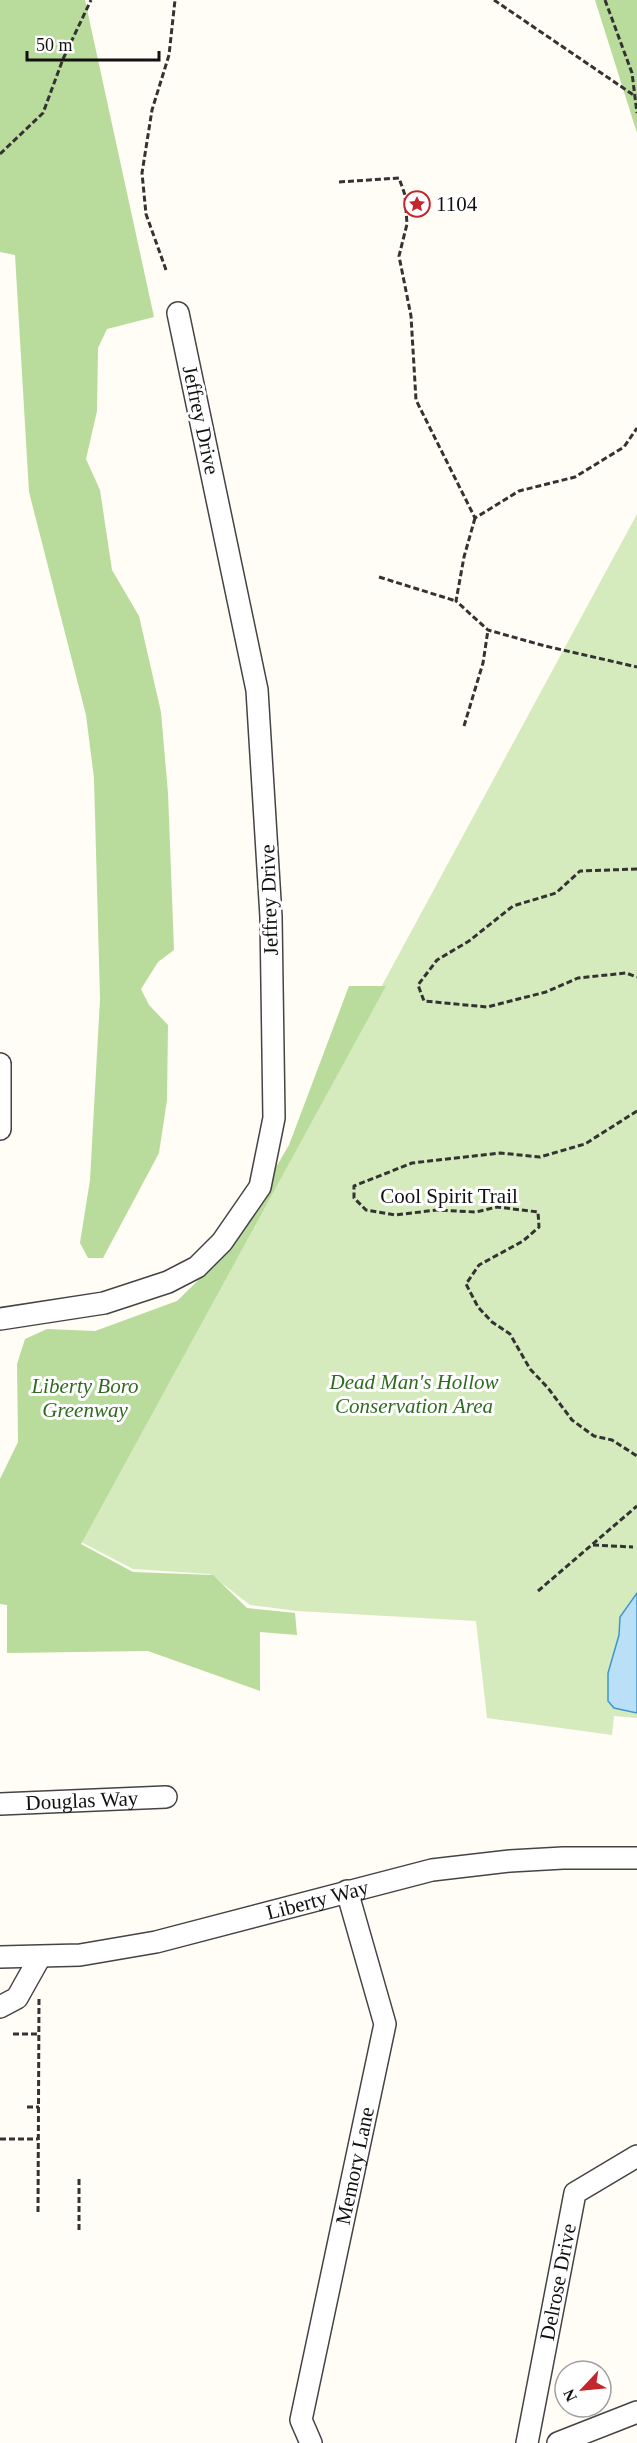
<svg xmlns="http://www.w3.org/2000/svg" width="637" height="2443" font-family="'Times New Roman',serif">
  <rect width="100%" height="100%" fill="#fffdf5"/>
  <!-- green -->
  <path fill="#d5ebbd" d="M637,514V1718L614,1716L612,1735L487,1718L476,1621L297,1611L250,1605L210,1574L133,1569L81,1542Z"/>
  <!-- forest -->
  <g fill="#b9dc9c">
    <path d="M0,0H85L154,317L107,329L98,348L97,411L86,459L100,490L112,570L139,616L161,712L168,793L174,950L158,962L141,989L149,1005L168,1025L167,1100L159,1153L103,1258H88L80,1243L90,1180L100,999L94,778L86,715L29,492L15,255L0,252Z"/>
    <path d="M595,0H637V133Z"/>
    <path d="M349,986H386L81,1544L133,1572L213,1575L247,1608L295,1613L297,1635L260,1632V1691L148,1651L7,1653V1605L0,1604V1479L18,1442L17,1364L25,1339L47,1329L95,1331L177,1301L225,1254L289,1145Z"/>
  </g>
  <!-- water -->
  <path fill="#b9e0f7" stroke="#3f96cf" stroke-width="1.5" d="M637,1593V1713L614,1708L608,1701V1673L619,1635L620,1617Z"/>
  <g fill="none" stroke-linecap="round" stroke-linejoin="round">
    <!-- minor casing -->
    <g stroke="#444" stroke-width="24">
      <g id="minor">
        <path d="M0,1064V1129"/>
        <path d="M0,1319L104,1303L168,1282L197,1267L222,1242L260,1187L274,1118L271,917L257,690L178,313"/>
        <path id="s1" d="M0,1804L166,1797"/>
        <path id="s2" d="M0,1957L80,1955L156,1942L432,1870L510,1861L563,1858H637"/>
        <path d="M0,2007L17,1998L40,1957"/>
        <path id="s3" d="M311,2443L301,2420L385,2024L347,1891"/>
        <path id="s4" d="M527,2443L575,2193L637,2156"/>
        <path d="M558,2443L637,2412"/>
      </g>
    </g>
    <!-- path -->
    <g stroke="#333" stroke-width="3" stroke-dasharray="6 3" stroke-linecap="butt">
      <path d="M494,0L635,96"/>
      <path d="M605,0L632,73L637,113"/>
      <path d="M0,154L43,113L63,59L91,0"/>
      <path d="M339,182L399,178L405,195L407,224L399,256L411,316L416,400L475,518L519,491L575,477L624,447L637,428"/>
      <path d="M166,270L146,214L142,173L152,110L169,55L175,0"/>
      <path d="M475,518L464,557L456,601L488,630L545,646L637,667"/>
      <path d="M379,577L456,601"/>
      <path d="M464,726L483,663L488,630"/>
      <path d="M637,869L580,871L556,893L513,906L469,941L437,960L418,985L424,1001L487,1007L546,992L578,978L626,973L637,977"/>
      <path d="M637,1111L585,1144L540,1157L500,1153L412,1163L354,1186V1198L366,1210L395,1215L437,1210L476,1212L497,1207L538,1212L539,1227L523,1241L479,1265L466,1284L478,1307L492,1322L510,1334L530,1369L548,1388L572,1420L594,1436L612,1440L637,1456"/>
      <path d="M593,1545L633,1547"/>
      <path d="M538,1591L637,1506"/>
      <path d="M13,2034H39"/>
      <path d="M27,2107H39"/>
      <path d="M0,2139H38"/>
      <path d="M79,2179V2233"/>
      <path d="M38,2212L39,1998"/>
    </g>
    <!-- minor -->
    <use href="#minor" stroke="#fff" stroke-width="21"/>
  </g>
  <!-- icons -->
  <defs>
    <g id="sight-ring" transform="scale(1.35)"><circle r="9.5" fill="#fff" stroke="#c4262e" stroke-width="1.5"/><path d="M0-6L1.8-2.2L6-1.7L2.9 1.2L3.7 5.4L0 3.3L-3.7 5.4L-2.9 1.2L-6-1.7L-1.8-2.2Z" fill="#c4262e"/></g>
  </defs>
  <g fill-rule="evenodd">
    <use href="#sight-ring" x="417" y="204"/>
  </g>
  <g text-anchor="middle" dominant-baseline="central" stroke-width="6" stroke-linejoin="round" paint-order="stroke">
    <!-- poi labels -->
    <g font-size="21" fill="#111" stroke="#fff" text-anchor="start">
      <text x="436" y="204">1104</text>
    </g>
    <!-- street labels -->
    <g font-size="21" fill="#111" stroke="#fff">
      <text transform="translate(201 420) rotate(78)">Jeffrey Drive</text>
      <text transform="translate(269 900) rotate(-92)">Jeffrey Drive</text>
      <text x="449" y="1196">Cool Spirit Trail</text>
      <text stroke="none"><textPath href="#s1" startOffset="82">Douglas Way</textPath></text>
      <text stroke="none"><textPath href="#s2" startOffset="324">Liberty Way</textPath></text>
      <text stroke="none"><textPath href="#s3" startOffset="285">Memory Lane</textPath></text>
      <text stroke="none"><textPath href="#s4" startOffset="164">Delrose Drive</textPath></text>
    </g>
    <!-- park labels -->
    <g font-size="21" font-style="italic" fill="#2f6b1f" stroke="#fff">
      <text x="414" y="1382">Dead Man's Hollow<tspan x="414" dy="24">Conservation Area</tspan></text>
      <text x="85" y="1386">Liberty Boro<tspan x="85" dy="24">Greenway</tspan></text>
    </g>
  </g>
  <!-- north arrow -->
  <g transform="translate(583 2389) rotate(244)"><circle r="28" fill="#ffffff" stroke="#a0a0a0" stroke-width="1.5"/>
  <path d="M0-4.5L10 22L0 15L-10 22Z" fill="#c4262e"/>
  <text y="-9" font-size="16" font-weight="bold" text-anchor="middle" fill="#111111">N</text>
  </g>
  <!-- scale -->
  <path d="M27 51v9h132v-9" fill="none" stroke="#111111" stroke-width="3"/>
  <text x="36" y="51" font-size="18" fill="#111111" stroke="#ffffff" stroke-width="4.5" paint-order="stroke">50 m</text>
</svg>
